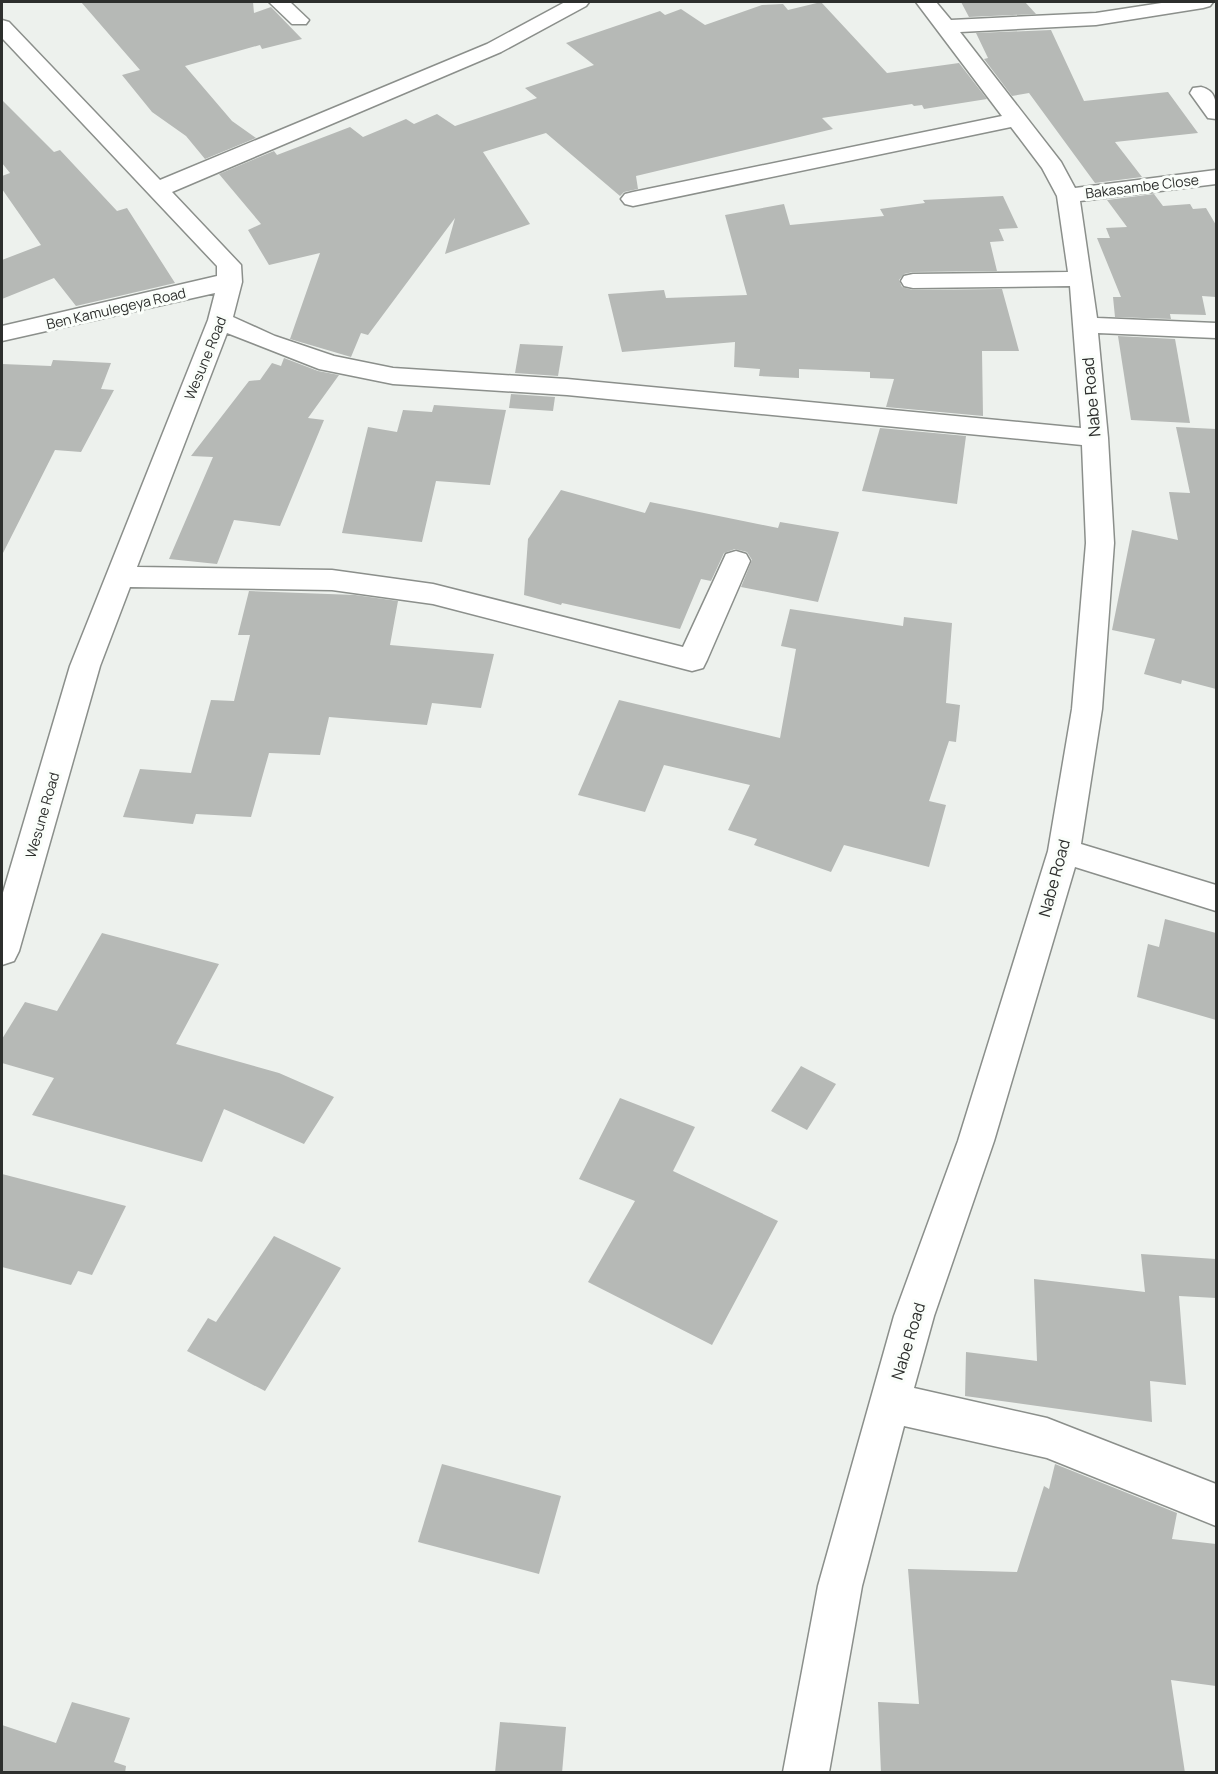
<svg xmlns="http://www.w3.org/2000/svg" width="1218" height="1774" font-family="Manrope,sans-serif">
  <rect width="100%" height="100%" fill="#edf1ed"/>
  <!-- building -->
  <g fill="#b6b9b6">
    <path d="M81,2H253L254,13L271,7L302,39L262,49L260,45L185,66L232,121L256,138L205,159L186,136L152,112L122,75L140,70Z"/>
    <path d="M821,2L887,73L959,63L987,99L924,109L922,105L914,106L912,104L822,118L833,129L636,176L638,189L624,192L620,196L546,133L483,152L530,224L445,254L455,218L368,335L361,333L351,357L290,339L320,253L269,265L248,230L261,224L219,174L274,151L277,155L350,127L363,137L406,119L414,124L437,114L455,126L537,98L525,88L594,65L566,43L660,11L665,15L681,9L705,25L762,5L783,4L788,10Z"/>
    <path d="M961,2H1025L1036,14L969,17Z"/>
    <path d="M1051,30L1084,101L1168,92L1198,133L1115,142L1142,177L1095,183L1029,93L1012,96L984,59L988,58L976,33Z"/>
    <path d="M2,100L54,152L60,150L117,211L127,208L175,283L76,306L54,278L2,299V260L41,245L2,189V176L10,173L2,163Z"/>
    <path d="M1154,194L1163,206L1190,204L1193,209L1206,208L1216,225V297L1202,296L1206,315L1170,314L1171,319L1115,317L1113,297H1121L1097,238H1110L1106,228L1127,227L1107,200Z"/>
    <path d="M1003,196L1018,228L999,229L1004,241L990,242L997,271L913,272L904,274L899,280L902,287L913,290L1002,289L1019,351H982L983,416L886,407L894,379L870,378V372L799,369V378L759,376L760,369L734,367L735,342L622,352L608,294L664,290L666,298L747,295L725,215L784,204L790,225L884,216L880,209L925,203L923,200Z"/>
    <path d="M1118,336L1175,339L1190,423L1131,420Z"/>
    <path d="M520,344L563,346L558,376L515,373Z"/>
    <path d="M284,358L318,371L339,375L308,418L324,420L280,526L234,520L217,564L169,559L213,457L191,456L249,381L260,380L272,363L281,366Z"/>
    <path d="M53,360L111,363L101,389L114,390L81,452L55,450L2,555V364L51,366Z"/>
    <path d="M511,394L555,397L553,411L509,408Z"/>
    <path d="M434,405L506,410L490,485L436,481L422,542L342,533L368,427L397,432L403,410L432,412Z"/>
    <path d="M1176,427L1216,429V689L1182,680L1181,684L1144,674L1155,639L1112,630L1132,530L1178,540L1169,492L1190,493Z"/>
    <path d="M880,428L966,436L957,504L862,491Z"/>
    <path d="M561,490L645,513L650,502L778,528L780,522L839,532L818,602L741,587L752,560L747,552L735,549L724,553L711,581L701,579L680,629L562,603L561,605L524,595L528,539Z"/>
    <path d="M249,591L355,595L398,601L390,645L494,654L481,708L432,703L427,725L329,717L320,755L269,753L251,817L196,814L193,824L123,817L140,769L191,773L211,700L234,701L250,635H238Z"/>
    <path d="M790,609L903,626L904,617L952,623L946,703L960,705L956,742L949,741L929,801L946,805L929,867L844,845L831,872L754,845L757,839L728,830L750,785L664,765L645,812L578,795L619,700L780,738L796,649L781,646Z"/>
    <path d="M1165,919L1216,933V1020L1137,997L1148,944L1159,947Z"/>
    <path d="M102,933L219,964L176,1044L279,1073L334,1097L304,1144L224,1109L202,1162L32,1115L54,1078L2,1063V1039L25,1002L57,1011Z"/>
    <path d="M801,1066L836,1084L807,1130L771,1111Z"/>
    <path d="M620,1098L695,1127L673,1171L778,1221L712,1345L588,1282L635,1201L579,1179Z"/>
    <path d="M2,1174L126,1206L92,1275L78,1271L71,1285L2,1267Z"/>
    <path d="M274,1236L341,1268L265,1391L187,1351L208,1318L216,1322Z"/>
    <path d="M1141,1254L1216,1259V1298L1179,1296L1186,1385L1150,1381L1152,1422L965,1396L966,1352L1037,1361L1034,1279L1145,1292Z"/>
    <path d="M442,1464L561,1496L539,1574L418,1542Z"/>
    <path d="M1055,1464L1177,1513L1172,1539L1216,1544V1686L1171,1680L1185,1773H881L878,1702L919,1704L908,1569L1017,1572L1044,1486L1049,1489Z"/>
    <path d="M72,1702L130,1718L114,1762L126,1766L125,1773H2V1725L56,1743Z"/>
    <path d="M500,1722L566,1727L562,1773H495Z"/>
  </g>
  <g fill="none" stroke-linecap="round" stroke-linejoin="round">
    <!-- minor casing -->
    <g stroke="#8b8f8b" stroke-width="3">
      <g id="minor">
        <path d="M269,2H290L309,20L306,24H292Z"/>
        <path d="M565,2H589L586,6L501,52L172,192L241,265L242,282L233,317L275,336L334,356L393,368L567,379L1081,428L1070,286L913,288L904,286L901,281L904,276L913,274L1068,272L1057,196L1042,168L1011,127L633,206L625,204L621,199L625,194L633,192L1002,116L916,2H936L951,20L1096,13L1168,2H1213L1210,6L1203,8L1096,25L960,32L1061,162L1075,188L1216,170V184L1080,201L1097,318L1216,323V338L1098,333L1108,438L1114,543L1102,709L1081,844L1216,885V911L1075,867L994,1141L934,1316L914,1388L1047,1418L1216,1484V1526L1047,1458L904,1426L862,1586L829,1772H783L818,1586L894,1316L958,1141L1048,851L1072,709L1086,543L1082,445L567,395L393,384L319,369L227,333L137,567L332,570L433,584L683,647L726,554L736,551L746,554L750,561L707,660L703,668L692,671L433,604L332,590L130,587L100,666L19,951L14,961L2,965V896L70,666L208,320L215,293L2,341V326L217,276V266L2,38V20L9,22L160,180L487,44Z"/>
        <path d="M1201,87C1218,91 1216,105 1216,119L1208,118L1190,93L1193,88Z"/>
      </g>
    </g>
    <!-- minor -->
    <use href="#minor" fill="#fff" fill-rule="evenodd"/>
  </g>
  <g text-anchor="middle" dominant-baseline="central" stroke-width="6" stroke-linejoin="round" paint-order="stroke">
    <!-- far-street labels -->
    <g font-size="14" fill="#2d2f2d" stroke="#fafefa">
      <text transform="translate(1142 186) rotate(-7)">Bakasambe Close</text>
      <text transform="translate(116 308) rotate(-13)">Ben Kamulegeya Road</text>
      <text transform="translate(205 358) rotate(-68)">Wesune Road</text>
      <text transform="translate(42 815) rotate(-74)">Wesune Road</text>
    </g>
    <!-- street labels -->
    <g font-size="16" fill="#2d2f2d" stroke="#fafefa">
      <text transform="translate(1091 397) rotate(-95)">Nabe Road</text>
      <text transform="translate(1054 878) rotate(-75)">Nabe Road</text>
      <text transform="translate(908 1341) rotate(-73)">Nabe Road</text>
    </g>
  </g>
  <!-- border -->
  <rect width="1218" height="1774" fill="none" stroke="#2d2f2d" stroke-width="6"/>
</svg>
